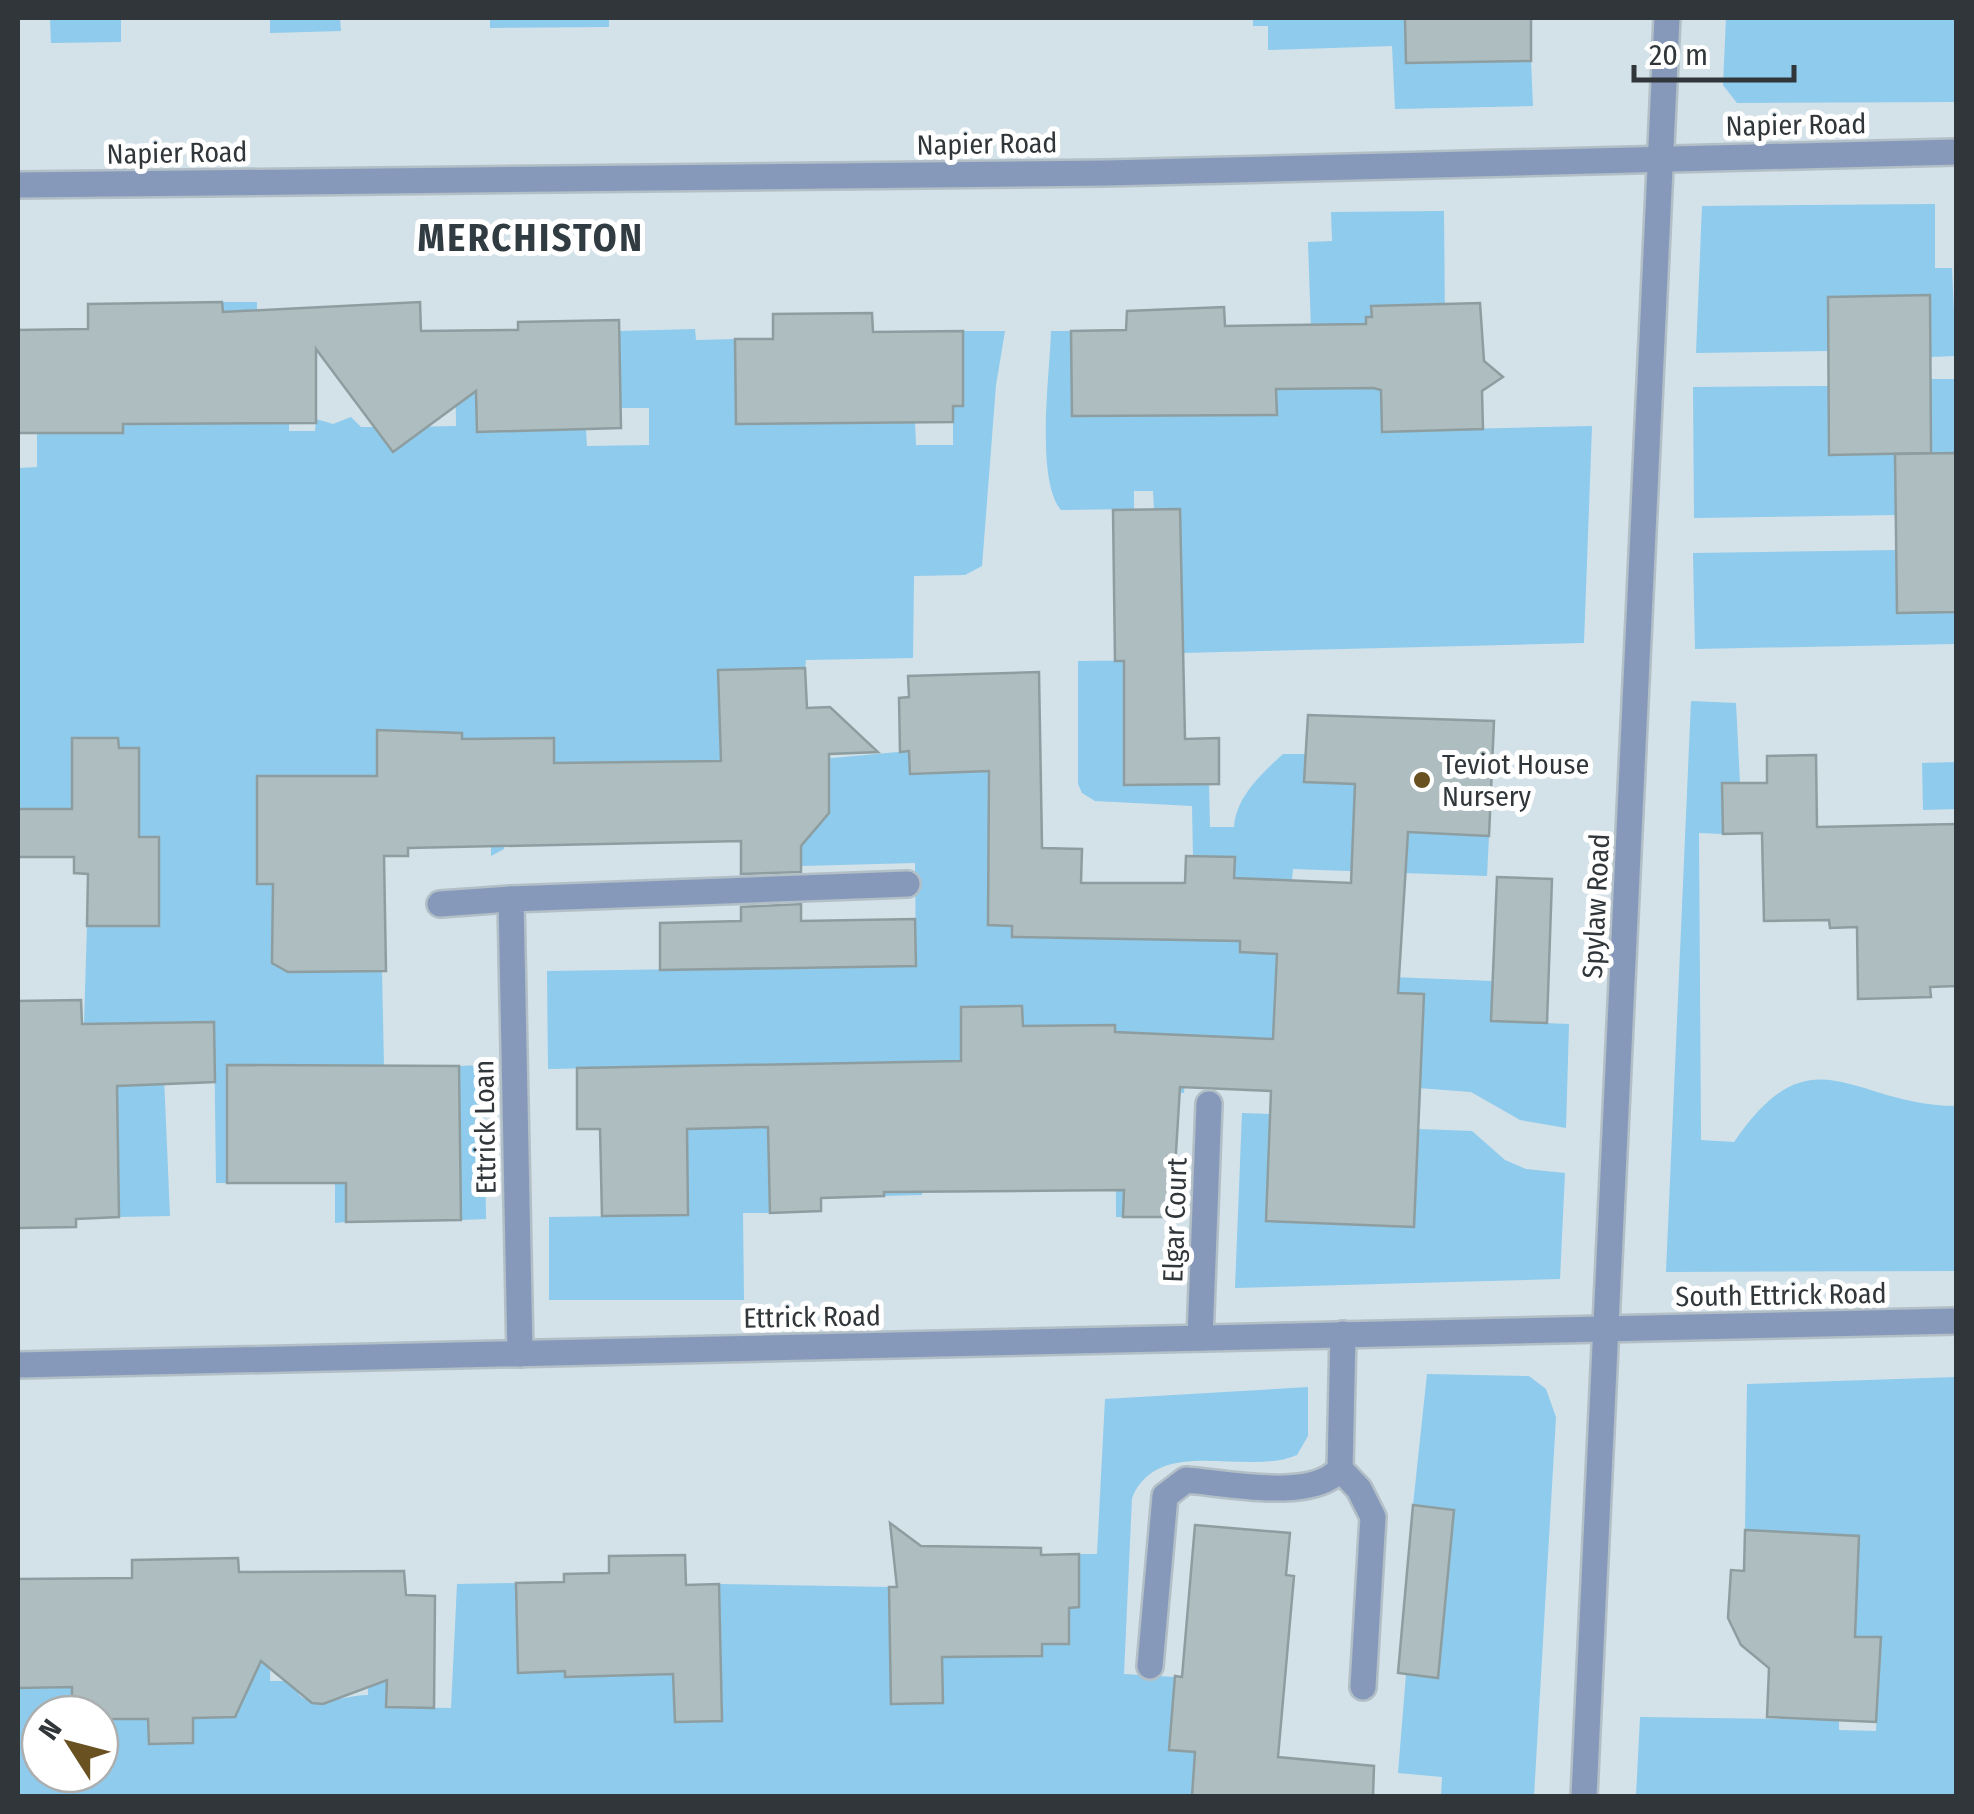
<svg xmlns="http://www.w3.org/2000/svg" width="1974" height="1814" font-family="'Fira Sans Condensed',sans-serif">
  <rect width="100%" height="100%" fill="#d3e1e9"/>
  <!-- green -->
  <g fill="#8ecbec">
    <path d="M50,18H121V42L51,43Z"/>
    <path d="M270,18H340L341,31L270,33Z"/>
    <path d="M490,18H609V27L490,28Z"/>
    <path d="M1253,18H1405L1406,63L1531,61L1533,106L1395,109L1392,46L1268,50V26H1253Z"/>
    <path d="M1726,18H1956V102L1737,103L1723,85Z"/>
    <path d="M1935,204V268H1952L1956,356L1930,357L1929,295L1828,297V351L1696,353L1702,206Z"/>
    <path d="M1444,211L1445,325L1428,304L1372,306V317H1366L1372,330L1373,389L1381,390L1382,431L1592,426L1584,643L1181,653L1179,509H1154L1153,491H1134V509L1061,510C1035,478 1050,374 1051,331H1071L1072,415H1277L1276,389L1313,388L1308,242L1332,241L1331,212Z"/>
    <path d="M223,302H257V370L290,371L289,431H315L316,419L333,424L351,417L361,427H379L405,443L414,427L456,426L455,330H475L477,432H520V412L565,410V430H586L587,446L649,445V408H621L619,331L695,329L696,340L735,339L736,424L915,423L916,445H953V406H963V331H1005L996,385L982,566L965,575L914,576L913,658L806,660L805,668L719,670L721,757L810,760L909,751L911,774L946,773V750L1009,775H1041L1043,839H1014L989,847L988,925L1012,926V937L1232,940L1235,857L1193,856L1192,806L1095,801L1082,793L1078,784V661L1176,660V672H1124V785L1209,784L1210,827H1234C1236,797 1261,774 1283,754H1305L1304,782L1355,781L1353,830L1489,836L1487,876L1293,869L1292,880L1240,927V952L1289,954V973L1493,981L1492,1021L1569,1024L1566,1128L1520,1120L1471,1092L1272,1077L1235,1037L1188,1035L1184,1093L1130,1091L1123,1217H1116L1115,1026H1023L1021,1006L962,1007L961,1073L918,1074L922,1195L884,1196L882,1103L770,1213H743L744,1300H549V1217L688,1215L687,1129L702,1066L548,1069L547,971L916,966L915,863L801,866V824H820L829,813L667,761L554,765L553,738H514L503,775L504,849L491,856V765L421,730H378L377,823L347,837V776H258L380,882L272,934V963L278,966L382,971L384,1067L344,1068L346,1222L335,1223V1138L227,1183H216L214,1022L163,1054L170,1216L119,1217L116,1056H83L87,926L159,837H118V738L72,809H18V468L37,467V402L122,401L223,423Z"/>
    <path d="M1930,379H1956V453H1931Z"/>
    <path d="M1828,386L1829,454H1895L1896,515L1694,518L1693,387Z"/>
    <path d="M1896,550L1897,613H1956V644L1695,649L1693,553Z"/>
    <path d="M1691,701L1736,703L1740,783L1722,784L1723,834L1699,833L1701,1140L1734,1142C1813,1027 1852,1106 1956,1106V1271L1666,1272Z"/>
    <path d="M1956,762V809L1923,810L1922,763Z"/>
    <path d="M484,1065L486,1219L461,1220L459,1066Z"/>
    <path d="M1242,1113L1270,1114L1267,1221L1414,1226L1418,1129L1472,1131L1505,1160L1526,1169L1565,1173L1560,1279L1235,1288Z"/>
    <path d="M1427,1374L1529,1376L1546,1389L1556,1417L1534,1796H1441L1442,1777L1398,1773L1406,1674L1438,1677L1454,1510L1413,1505Z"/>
    <path d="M1956,1377V1796H1636L1640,1717L1839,1720V1730L1876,1731L1881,1638L1855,1637L1859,1536L1745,1530L1747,1384Z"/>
    <path d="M1308,1387V1436L1297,1455C1246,1477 1158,1434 1132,1498L1124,1674L1175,1677L1169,1749L1195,1752L1192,1796H18V1688L72,1665V1714H40V1774H100V1719H148L149,1743H192L193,1718L235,1717L241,1706L239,1586L272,1587L270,1681H298L299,1695C316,1710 344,1695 368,1695V1679H387V1707L451,1708L457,1584L516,1583L518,1673L565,1671L566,1677L673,1674L675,1722L722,1720L719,1584L889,1587L891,1704L942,1703V1657L1041,1656L1042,1644H1069V1608L1079,1607V1554H1097L1105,1399Z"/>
  </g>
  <!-- building -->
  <g fill="#aebec0" stroke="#8e9ea0" stroke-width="2.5">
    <path d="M1405,18H1531V61L1406,63Z"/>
    <path d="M1930,295L1931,453L1829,455L1828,297Z"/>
    <path d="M222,302L223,312L420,302L421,331L518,330V322L619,320L621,428L477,432L476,391L393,452L316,349V423L123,424V433H18V330L88,329V304Z"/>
    <path d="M1480,303L1484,361L1503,377L1482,391L1483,429L1382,432L1381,390L1373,388L1276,389L1277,415L1072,416L1071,331L1126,330L1127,311L1224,307L1225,326L1366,324V317H1372L1371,306Z"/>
    <path d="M872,313L873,332L963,331V406H953V422L736,424L735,339H773V314Z"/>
    <path d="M1956,453V612L1897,613L1895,454Z"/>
    <path d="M1180,509L1185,739L1219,738V784L1124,785V661H1115L1113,510Z"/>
    <path d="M805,668L807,708L830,707L878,752L829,754V813L801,846V872L741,874V841L408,848V856H384L386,971L288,972L272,963L273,884H257V776H377V730L462,733V739L554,738V763L721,761L718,670Z"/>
    <path d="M1039,672L1042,848L1082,849L1081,883H1185L1186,856L1235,857L1234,878L1351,883L1355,784L1304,782L1308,715L1494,721L1489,836L1408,832L1398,993L1424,994L1414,1227L1266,1221L1271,1091L1180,1087L1172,1217H1123L1124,1190L884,1192V1196L821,1198V1211L770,1213L768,1127L687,1129L688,1215L602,1216L600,1129H577V1068L961,1061V1007L1022,1006L1023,1026L1115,1025V1032L1273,1039L1277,954L1240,952V941L1012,937V926L988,925L989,771L910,774L909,751L900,752L899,698L909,697L908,676Z"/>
    <path d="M72,738H118L119,748H139V837H159V926H87L88,874L74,873V857H18V809H72Z"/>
    <path d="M1816,755L1817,827L1956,824V986L1930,987L1931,997L1858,999L1857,927L1830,928L1829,920L1764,921L1762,833L1723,834L1722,783H1767V756Z"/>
    <path d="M1497,877L1552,879L1547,1023L1491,1021Z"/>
    <path d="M801,904V921L915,919L916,966L660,970V923L741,921V907Z"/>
    <path d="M81,1000L82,1024L214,1022L215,1082L117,1086L119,1217L76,1219V1227L18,1228V1001Z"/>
    <path d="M227,1065L459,1066L461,1220L346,1222V1183H227Z"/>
    <path d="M1413,1505L1454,1510L1438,1678L1398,1673Z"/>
    <path d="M890,1523L921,1546L1041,1548V1555L1079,1554V1607L1069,1608V1644H1042V1656L942,1657L943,1703L891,1704L889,1587H897Z"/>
    <path d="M1195,1525L1290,1533L1286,1575L1294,1576L1278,1757L1374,1766L1373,1796H1192L1195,1752L1169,1750L1175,1676L1182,1677Z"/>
    <path d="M1745,1530L1859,1536L1855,1637H1881L1876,1722L1767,1717L1769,1668L1741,1645L1728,1618L1731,1570L1744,1571Z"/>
    <path d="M685,1555L686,1585L719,1584L722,1721L675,1722L673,1674L565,1677V1671L518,1673L516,1583L564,1582V1574L609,1573V1556Z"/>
    <path d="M238,1558L239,1572L404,1571L406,1595L435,1596L434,1708L386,1707L387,1680L323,1704L312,1703L261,1661L235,1717L193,1718V1743L149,1744L148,1719H100V1714H72V1687L18,1688V1579L132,1578V1560Z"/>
  </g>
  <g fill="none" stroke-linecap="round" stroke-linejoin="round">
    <!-- minor casing -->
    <g stroke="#b2bfc6" stroke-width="30">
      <g id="minor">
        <path d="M18,185L1106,173L1956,152"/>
        <path d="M440,904L511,899"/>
        <path d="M1200,1338L1209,1104"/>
        <path d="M520,1354L511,899L907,884"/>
        <path d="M18,1365L1956,1321"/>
        <path d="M1340,1469L1359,1489L1373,1517L1363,1687"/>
        <path d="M1150,1666L1165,1496L1186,1480C1227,1483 1312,1502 1340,1469L1343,1334"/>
        <path d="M1584,1796L1667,18"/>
      </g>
    </g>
    <!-- minor -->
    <use href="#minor" stroke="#8799bb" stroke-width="25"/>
  </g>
  <!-- markers -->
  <circle fill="#6a5122" stroke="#fff" stroke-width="4" cx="1422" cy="780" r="10"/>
  <g text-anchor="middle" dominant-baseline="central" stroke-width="10" stroke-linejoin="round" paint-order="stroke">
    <!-- street labels -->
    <g font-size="28" fill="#303639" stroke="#fff">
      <text transform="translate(1796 125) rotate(-1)">Napier Road</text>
      <text transform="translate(987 144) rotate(-1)">Napier Road</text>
      <text transform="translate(177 153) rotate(-1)">Napier Road</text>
      <text transform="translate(1596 906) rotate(-87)">Spylaw Road</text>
      <text transform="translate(485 1127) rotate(-91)">Ettrick Loan</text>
      <text transform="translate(1175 1220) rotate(-88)">Elgar Court</text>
      <text transform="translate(1781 1295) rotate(-1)">South Ettrick Road</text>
      <text transform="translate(812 1317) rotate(-1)">Ettrick Road</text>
    </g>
    <!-- poi labels -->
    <g font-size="28" fill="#303639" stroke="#fff" text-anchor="start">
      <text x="1442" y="764">Teviot House<tspan x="1442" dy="32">Nursery</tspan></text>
    </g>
    <!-- district labels -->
    <g font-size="38" font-weight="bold" letter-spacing="2.5" fill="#313c42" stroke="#fff">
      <text x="531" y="238">MERCHISTON</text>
    </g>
  </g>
  <!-- border -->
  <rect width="1974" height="1814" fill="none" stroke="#303639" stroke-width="40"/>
  <!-- north arrow -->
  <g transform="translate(70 1744) rotate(306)"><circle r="48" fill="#ffffff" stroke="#acafb0" stroke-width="2.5"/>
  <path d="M0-8L18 38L0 25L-18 38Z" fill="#6a5122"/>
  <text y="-15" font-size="28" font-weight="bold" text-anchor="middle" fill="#303639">N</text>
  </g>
  <!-- scale -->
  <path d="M1634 65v15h160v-15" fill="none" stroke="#303639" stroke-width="5"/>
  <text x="1649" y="65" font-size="30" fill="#303639" stroke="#ffffff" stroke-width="8" paint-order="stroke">20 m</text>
</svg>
